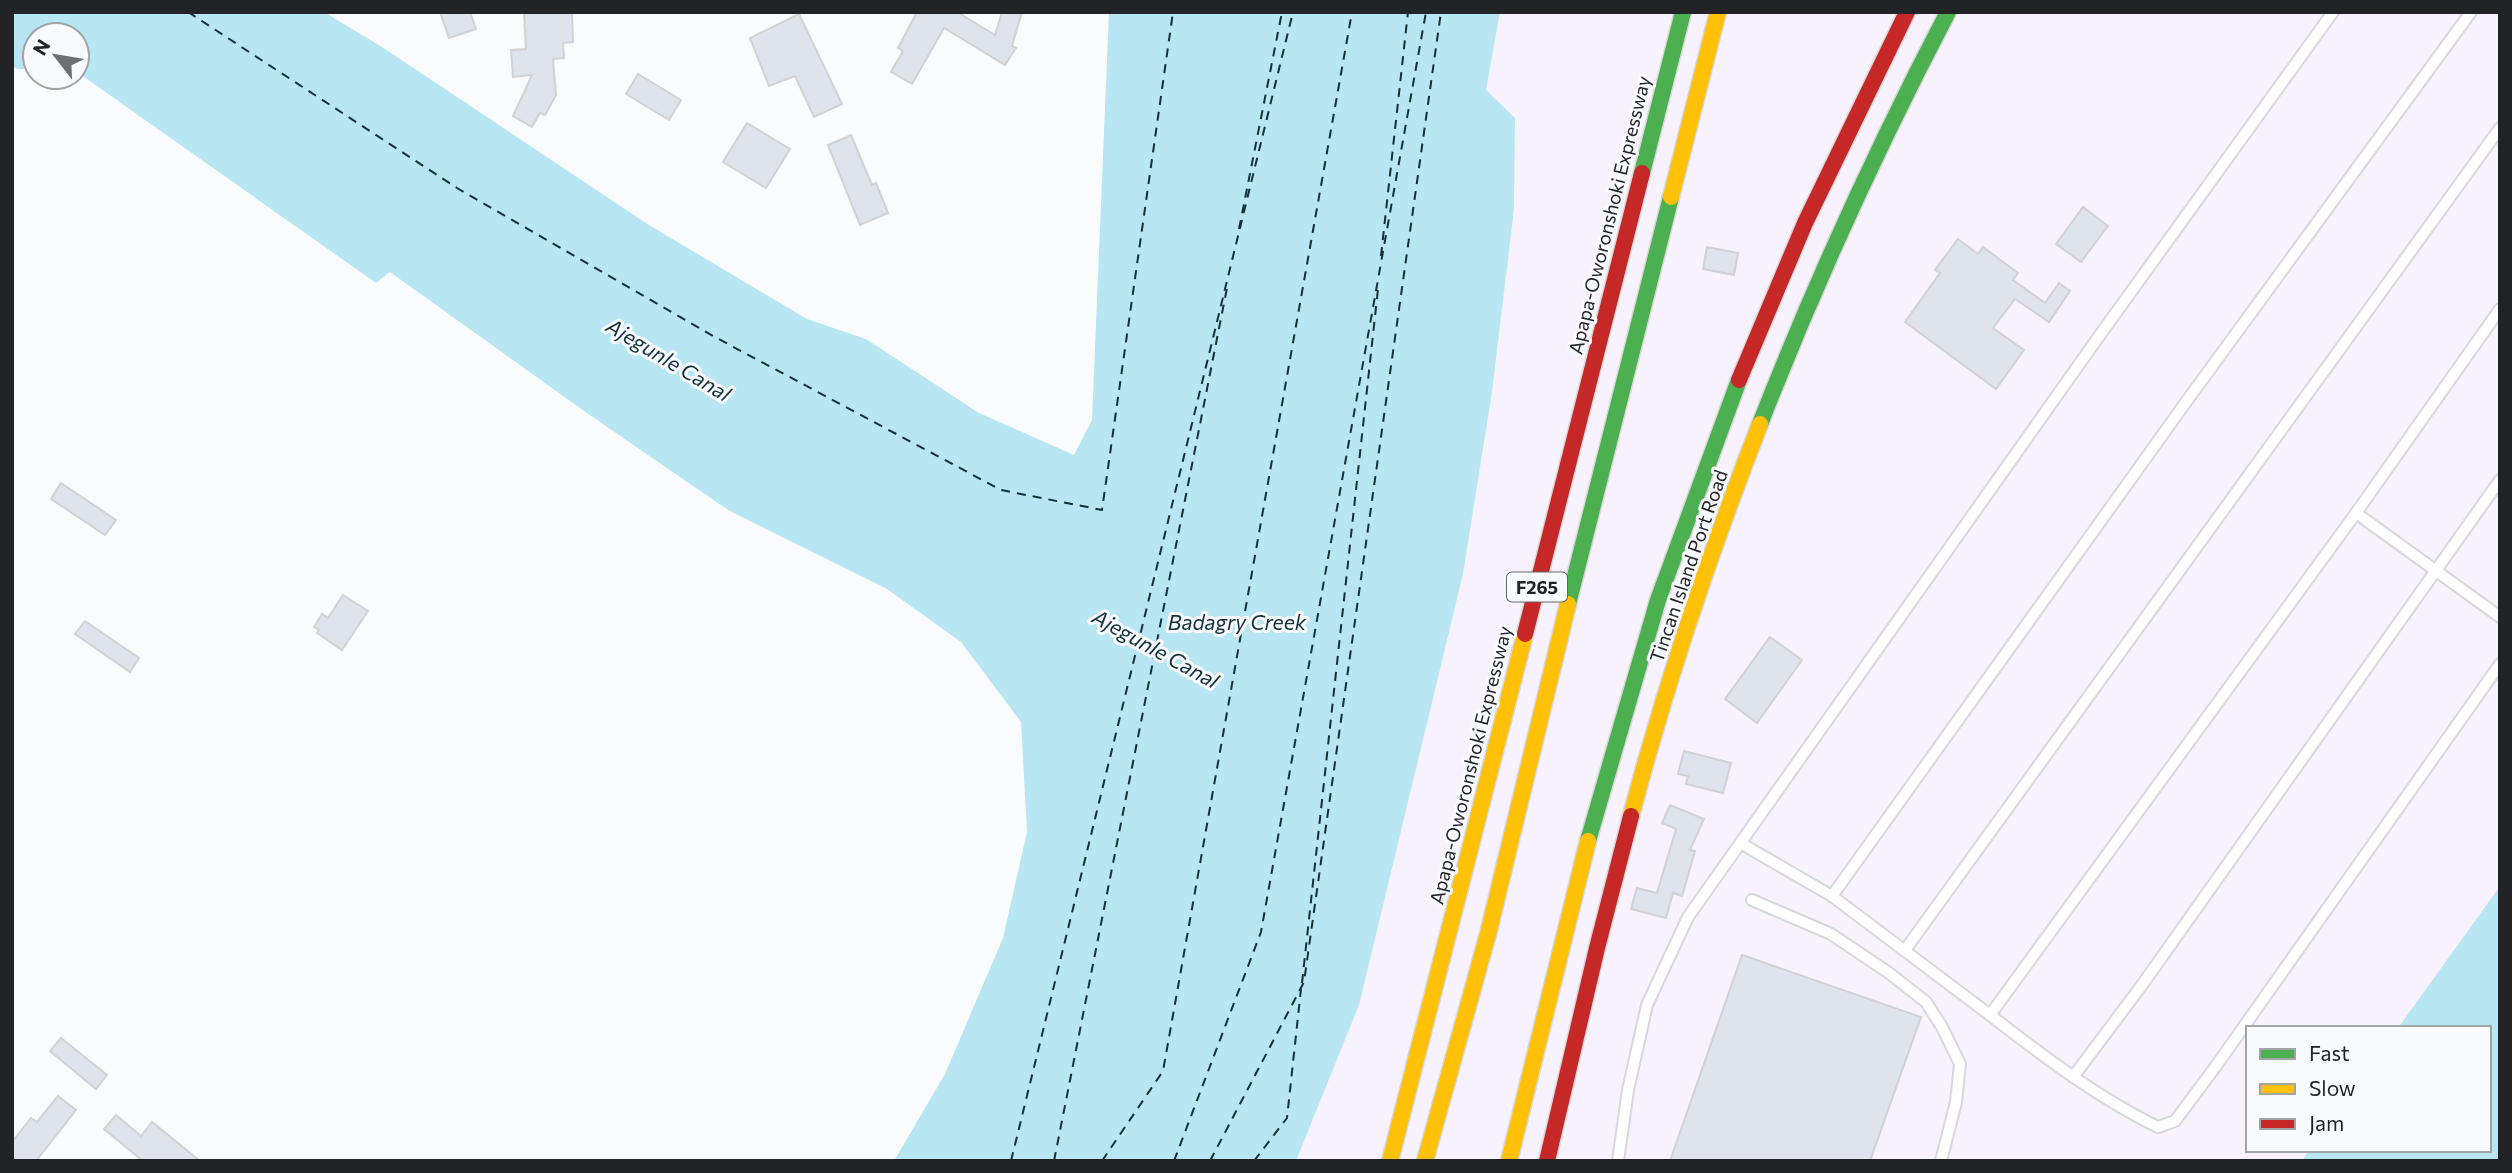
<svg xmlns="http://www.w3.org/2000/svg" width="2512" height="1173" font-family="Commissioner,sans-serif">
  <rect width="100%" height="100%" fill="#f9fbfd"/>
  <!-- industrial -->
  <path fill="#f8f2fe" d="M1500,12H2500V886L2398,1028H2248V1150H2309L2302,1161H1296L1359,1005L1463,574L1492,392L1514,209L1515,118L1486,91Z"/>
  <!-- water -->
  <g fill="#b9e6f3">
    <path d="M12,12H324L382,47L649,225L807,319L866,339L979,413L1074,455L1092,420L1109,12H1500L1486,90L1515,118L1514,209L1492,392L1463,574L1359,1005L1296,1161H894L945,1074L1003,938L1027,832L1021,722L961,642L887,589L728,510L584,411L390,272L376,283L77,72V35H35V69H18L12,66Z"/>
    <path d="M2500,886V1161H2302L2309,1150H2489V1028H2398Z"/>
  </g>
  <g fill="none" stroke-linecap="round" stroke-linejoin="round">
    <!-- ferry -->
    <g stroke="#123139" stroke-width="2" stroke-dasharray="9 7" stroke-linecap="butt">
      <path d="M188,12L457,188L713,336L1001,490L1102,510L1173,12"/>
      <path d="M1239,229L1282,12"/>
      <path d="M1381,256L1408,12"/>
      <path d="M1302,983L1378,289"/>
      <path d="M1011,1161L1293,12"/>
      <path d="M1054,1161L1228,283"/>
      <path d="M1102,1161L1163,1071L1352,12"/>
      <path d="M1174,1161L1261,932L1426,12"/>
      <path d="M1210,1161L1304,982L1441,12"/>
      <path d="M1254,1161L1287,1118L1301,989"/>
    </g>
  </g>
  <!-- building -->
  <g fill="#dee3ec" stroke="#d0d2d4" stroke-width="2">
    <path d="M440,12H470L476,29L449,38Z"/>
    <path d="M524,12H572L573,42L563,43L564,58L553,59L556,95L545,115L540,113L532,127L513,116L532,75L513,77L511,50L526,49Z"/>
    <path d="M917,12H957L995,35L1002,12H1022L1012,46L1016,48L1005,65L944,28L912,84L891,72L903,51L898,48Z"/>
    <path d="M799,14L842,104L814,117L795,76L769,86L750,38Z"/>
    <path d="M638,74L681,100L669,120L626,94Z"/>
    <path d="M747,123L790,149L766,188L723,162Z"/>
    <path d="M851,135L872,185L876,183L888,213L860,225L828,145Z"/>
    <path d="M2083,207L2108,226L2081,262L2056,244Z"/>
    <path d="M1958,239L1978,254L1983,247L2018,273L2013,280L2045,303L2059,283L2070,291L2049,322L2015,299L1993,328L2024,350L1996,389L1905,322L1940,273L1935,270Z"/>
    <path d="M1707,247L1738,253L1734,275L1703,269Z"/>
    <path d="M61,483L116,520L105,535L51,499Z"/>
    <path d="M343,595L368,611L342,650L317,633L319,630L314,627L322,614L328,618Z"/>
    <path d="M85,621L139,658L130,672L75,634Z"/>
    <path d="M1770,637L1802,660L1757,723L1725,699Z"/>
    <path d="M1684,751L1731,763L1723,793L1686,784L1688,776L1678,774Z"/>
    <path d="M1670,805L1704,819L1690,850L1695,851L1682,896L1673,893L1666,918L1631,909L1637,888L1657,893L1676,829L1662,823Z"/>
    <path d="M1742,955L1921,1017L1870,1161H1670Z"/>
    <path d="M61,1038L107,1075L96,1089L50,1051Z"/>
    <path d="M58,1096L76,1110L36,1161H12V1142L31,1118L37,1122Z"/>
    <path d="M116,1115L141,1136L152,1122L200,1161H143L104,1129Z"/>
  </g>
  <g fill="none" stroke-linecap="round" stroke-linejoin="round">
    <!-- lane casing -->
    <g stroke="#d6d8db" stroke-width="14">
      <g id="lane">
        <path d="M2356,513L2500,617"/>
        <path d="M1742,844L1832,896L1990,1015L2356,513L2500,309"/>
        <path d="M1832,896L2186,402L2471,12"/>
        <path d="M1752,900L1831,934L1889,973L1926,1002L1942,1027L1960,1064L1956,1102L1941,1161"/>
        <path d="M1905,950L2500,128"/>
        <path d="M1990,1015C2043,1056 2098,1098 2158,1127L2175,1121L2216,1066L2500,664"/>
        <path d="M2073,1077L2142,985L2500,480"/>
        <path d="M1618,1161L1628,1090L1647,1005L1688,917L2097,339L2333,12"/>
      </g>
    </g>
    <!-- fast casing -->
    <g stroke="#d6d8db" stroke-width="19">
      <g id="fast">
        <path d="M1642,173L1683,12"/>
        <path d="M1760,424C1815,283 1878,146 1948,12"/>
        <path d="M1568,604L1671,197"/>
        <path d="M1588,841L1658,600L1739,380"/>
      </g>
    </g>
    <!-- slow casing -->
    <g stroke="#d6d8db" stroke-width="19">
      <g id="slow">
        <path d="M1671,197L1718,12"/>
        <path d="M1631,816C1666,683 1710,552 1760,424"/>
        <path d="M1390,1161L1525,634"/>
        <path d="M1425,1161L1488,934L1568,604"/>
        <path d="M1509,1161L1588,841"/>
      </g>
    </g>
    <!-- jam casing -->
    <g stroke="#d6d8db" stroke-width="19">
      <g id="jam">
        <path d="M1739,380L1805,223L1907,12"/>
        <path d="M1525,634L1642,173"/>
        <path d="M1547,1161L1597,948L1631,816"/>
      </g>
    </g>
    <!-- lane -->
    <use href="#lane" stroke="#fefeff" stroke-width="10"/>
    <!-- fast -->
    <use href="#fast" stroke="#4caf50" stroke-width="16"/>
    <!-- slow -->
    <use href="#slow" stroke="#ffc107" stroke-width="16"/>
    <!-- jam -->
    <use href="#jam" stroke="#c62828" stroke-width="16"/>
  </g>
  <g text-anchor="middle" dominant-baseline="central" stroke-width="6" stroke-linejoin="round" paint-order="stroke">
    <!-- shield labels -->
    <rect fill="#f8fafe" stroke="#626468" stroke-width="2" x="1507" y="572.5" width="60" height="29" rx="5"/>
    <g font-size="18" font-weight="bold" fill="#222327">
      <text x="1537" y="587">F265</text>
    </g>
    <!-- street labels -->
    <g font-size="19" fill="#222327" stroke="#f8fafe">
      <text transform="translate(1609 215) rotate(-76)">Apapa-Oworonshoki Expressway</text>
      <text transform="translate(1688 566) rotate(-71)">Tincan Island Port Road</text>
      <text transform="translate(1470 765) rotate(-76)">Apapa-Oworonshoki Expressway</text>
    </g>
    <!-- water labels -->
    <g font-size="21" font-style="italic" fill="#123139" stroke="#f8fafe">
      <text transform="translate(669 359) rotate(31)">Ajegunle Canal</text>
      <text x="1237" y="621">Badagry Creek</text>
      <text transform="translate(1156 648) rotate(29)">Ajegunle Canal</text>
    </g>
  </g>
  <!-- border -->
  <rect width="2512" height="1173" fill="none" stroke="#222327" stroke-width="28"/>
  <!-- legend -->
  <rect x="2246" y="1026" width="245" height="126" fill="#f8fafe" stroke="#a2a4a8" stroke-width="2"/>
  <rect x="2260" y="1049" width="35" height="10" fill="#4caf50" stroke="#a2a4a8" stroke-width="2"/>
  <text x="2309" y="1061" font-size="21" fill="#222327">Fast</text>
  <rect x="2260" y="1084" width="35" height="10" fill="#ffc107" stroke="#a2a4a8" stroke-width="2"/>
  <text x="2309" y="1096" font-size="21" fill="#222327">Slow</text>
  <rect x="2260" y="1119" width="35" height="10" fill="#c62828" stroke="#a2a4a8" stroke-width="2"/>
  <text x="2309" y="1131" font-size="21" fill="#222327">Jam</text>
  <!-- north arrow -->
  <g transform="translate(56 56) rotate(301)"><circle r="33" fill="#f8fafe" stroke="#a2a4a8" stroke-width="2"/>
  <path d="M0-5L12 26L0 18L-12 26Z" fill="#6d6f72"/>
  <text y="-10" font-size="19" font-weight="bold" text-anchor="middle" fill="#222327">N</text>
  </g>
</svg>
